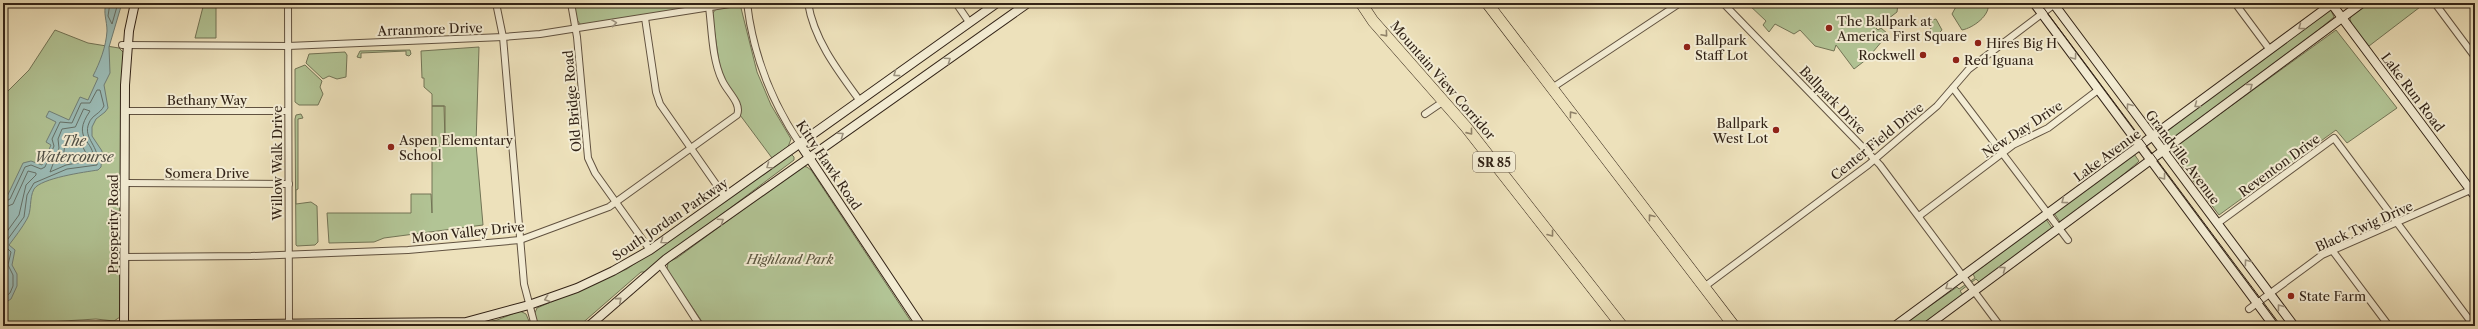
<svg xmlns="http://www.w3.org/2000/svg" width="2478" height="329" font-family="'Libre Caslon Text',serif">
  <rect width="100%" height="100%" fill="#ede1bb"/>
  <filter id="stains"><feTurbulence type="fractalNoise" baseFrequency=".005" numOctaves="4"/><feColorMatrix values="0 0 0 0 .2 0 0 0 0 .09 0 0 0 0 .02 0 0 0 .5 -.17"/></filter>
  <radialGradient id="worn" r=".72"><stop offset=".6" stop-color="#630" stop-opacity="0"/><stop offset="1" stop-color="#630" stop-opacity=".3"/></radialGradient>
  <!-- green -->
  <g fill="#b2c495" stroke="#727456">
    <path d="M204,3H216V38H195Z"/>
    <path d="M573,3H722L581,25L577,20Z"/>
    <path d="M1747,3H1898L1897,12L1876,28L1878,30L1881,28L1888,34L1867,59L1854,69L1836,45L1834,51L1815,46L1800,30L1794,34L1775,24L1769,32L1763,25L1766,21Z"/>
    <path d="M1958,3H1988C1991,15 1973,28 1962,30L1952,14Z"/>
    <path d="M2367,3H2433L2427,7L2424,4L2369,46L2352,26L2350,19L2352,14Z"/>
    <path d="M740,4L757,72L771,105L791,139L788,147L772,158L740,115V105L728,88L720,69L712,14L717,8Z"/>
    <path d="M2330,8L2334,17L2294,50L2168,142L2163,135L2200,104Z"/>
    <path d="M1936,19L1942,30L1936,36L1930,33L1932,20Z"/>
    <path d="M55,30L88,43L119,48L124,53L121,95L120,317L114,321L96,319L47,322L45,325L3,326V96L29,70Z"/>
    <path d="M2336,30L2397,108L2347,143L2336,130L2219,215L2170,150Z"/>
    <path d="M479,47L476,144L483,225L384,238L374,242L329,243L327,213H411V194H431L432,213V145H445H432V106H444L445,141V106H432V94L424,87V78H422L421,51Z"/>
    <path d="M410,50L411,54L409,56L406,55V51L361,53V58L357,57L360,51Z"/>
    <path d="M345,52L347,55L346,77L337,79L329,76L323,79L306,63L309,54Z"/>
    <path d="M305,65L322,81L320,87L323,94L318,105H299L295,102V69Z"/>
    <path d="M301,114L303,118L298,119V189L296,190V204L311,202L317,206L318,242L315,245L297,246L296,245L295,119L296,115Z"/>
    <path d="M791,154L794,157V160L645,272H641L579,326H539L534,315L537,308L627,269Z"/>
    <path d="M2134,154L2139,161L2137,163L2100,194L2060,222L2054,213Z"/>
    <path d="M802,166L807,167L811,170L914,326H705L667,270L668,262L677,258Z"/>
    <path d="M2046,219L2052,228L1980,283L1976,279L1960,291L1963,295L1922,326H1901L1957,287L1959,289L1975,278L1973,274Z"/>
    <path d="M520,311L526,314L531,326H465L497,320Z"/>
  </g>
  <!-- water -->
  <path fill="#9bbcb7" stroke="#717f77" d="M106,3H122L109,47L110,73L104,85L108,108L105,112L96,119L92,127V136L102,151L101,167L98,170C85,172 41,178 34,189C29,198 32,211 27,219C22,228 15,237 9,245L15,250L12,265L17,274V286L11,299L3,304V205L23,163L31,161L42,165L51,145L46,142L56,122L46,117L49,111L69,120L80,97L88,100L98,78L93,76C100,62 106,47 107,31C107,20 103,14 106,3Z"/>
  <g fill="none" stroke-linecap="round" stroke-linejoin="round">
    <!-- shore -->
    <g stroke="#667067" stroke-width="1">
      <path d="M110,3L108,16L112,24L118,3"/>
      <path d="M84,109L90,111C70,140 96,140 93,160L66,165L50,172L59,148L58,139L62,129L75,127Z"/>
      <path d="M76,134L87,155L63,159L66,136Z"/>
      <path d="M3,203L10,199L25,167L31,165L41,169L45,167L54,146L52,139L60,122L72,123L81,103H90L97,90H100L104,106C100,114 92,115 89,123C82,139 101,146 97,165L67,169L34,183L27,195L24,217L5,243L6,247L11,252L8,265L13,275V286L10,293L3,299"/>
      <path d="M3,208L13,204L28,171L36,173V175L26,185L19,215L3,237"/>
      <path d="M3,252L5,255C1,269 14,281 3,293"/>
    </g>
    <!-- street casing -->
    <g stroke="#615240" stroke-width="8">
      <g id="street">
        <path d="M288,3L289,323"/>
        <path d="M496,3L503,37L524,284L535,326"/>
        <path d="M571,3L577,37L588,158L595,173L650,250"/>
        <path d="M747,3C753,54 771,101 800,144"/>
        <path d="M808,3C814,40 838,71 860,101"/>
        <path d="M956,3L969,22"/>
        <path d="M1723,3L1880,165L2000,326"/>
        <path d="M2235,3L2270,50"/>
        <path d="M2440,3L2437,6L2475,57"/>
        <path d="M645,18L656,92L660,104L725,197"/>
        <path d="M122,45L288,46L503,37L540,34L736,3"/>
        <path d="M1552,88L1680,3"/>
        <path d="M1953,88L2068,240"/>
        <path d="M125,111H288"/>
        <path d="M1425,114L1444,101"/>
        <path d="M125,183L289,184"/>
        <path d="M1919,216L2013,145L2048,128L2098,90"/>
        <path d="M2218,223L2334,138L2474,326"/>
        <path d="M2332,250L2389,326"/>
        <path d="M124,257L251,256L408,250L520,240L609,207L737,115C742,103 727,92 722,80C712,59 712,31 709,7"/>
        <path d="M660,264L700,326"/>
        <path d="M1704,287L1868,165L1937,106L1969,69L2056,3"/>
        <path d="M2249,309L2322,255L2475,188"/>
      </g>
    </g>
    <!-- secondary casing -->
    <g stroke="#322317" stroke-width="10">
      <g id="secondary">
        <path d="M2034,3L2274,326"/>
        <path d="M2053,3L2294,326"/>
        <path d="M2331,3L2475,196"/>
        <path d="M800,144L921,326"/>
        <path d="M66,326L466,322L529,305L577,288L613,271L650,250L997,3"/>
        <path d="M124,326L125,85L129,31L135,3"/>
        <path d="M589,326L666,259L1028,3"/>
        <path d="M1895,326L2333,3"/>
        <path d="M1927,326L2362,3"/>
      </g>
    </g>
    <!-- highway casing -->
    <g stroke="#322317" stroke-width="12">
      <g id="highway">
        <path d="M1361,3L1373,21L1466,127L1622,326"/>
        <path d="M1487,3L1734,326"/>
      </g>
    </g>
    <!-- street -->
    <use href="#street" stroke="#f3ecd3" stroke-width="6"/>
    <!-- secondary -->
    <use href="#secondary" stroke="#f3ecd3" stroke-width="8"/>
    <!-- highway -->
    <use href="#highway" stroke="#ede1bb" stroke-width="11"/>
    <!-- tram -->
    <path stroke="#322317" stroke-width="1" d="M2040,3L2281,326"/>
  </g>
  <!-- one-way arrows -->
  <defs><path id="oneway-chevron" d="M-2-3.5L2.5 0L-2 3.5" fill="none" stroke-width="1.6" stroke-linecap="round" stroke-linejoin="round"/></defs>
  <g stroke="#9c927e">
    <use href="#oneway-chevron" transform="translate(614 23) rotate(-8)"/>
    <use href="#oneway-chevron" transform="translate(2301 27) rotate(143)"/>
    <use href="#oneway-chevron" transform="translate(2074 57) rotate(54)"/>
    <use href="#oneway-chevron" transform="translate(948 60) rotate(-35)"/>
    <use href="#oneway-chevron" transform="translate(896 74) rotate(144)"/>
    <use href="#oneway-chevron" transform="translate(2250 86) rotate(-37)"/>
    <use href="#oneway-chevron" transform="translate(2197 105) rotate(143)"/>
    <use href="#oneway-chevron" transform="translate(2129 106) rotate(-126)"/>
    <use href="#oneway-chevron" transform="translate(841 135) rotate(-35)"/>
    <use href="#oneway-chevron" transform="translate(769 166) rotate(145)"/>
    <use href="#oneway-chevron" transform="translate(2163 177) rotate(53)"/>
    <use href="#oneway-chevron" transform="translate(2064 201) rotate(143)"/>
    <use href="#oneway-chevron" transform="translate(721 221) rotate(-35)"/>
    <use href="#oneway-chevron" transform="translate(663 241) rotate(145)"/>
    <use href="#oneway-chevron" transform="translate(2247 262) rotate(-126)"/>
    <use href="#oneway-chevron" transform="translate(2003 269) rotate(-37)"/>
    <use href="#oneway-chevron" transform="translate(1948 287) rotate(144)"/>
    <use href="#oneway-chevron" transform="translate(547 299) rotate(160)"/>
    <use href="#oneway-chevron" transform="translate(619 300) rotate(-41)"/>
    <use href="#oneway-chevron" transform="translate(2280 307) rotate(-127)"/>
  </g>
  <g stroke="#908269">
    <use href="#oneway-chevron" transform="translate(1385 34) rotate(49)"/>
    <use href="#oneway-chevron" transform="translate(1572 114) rotate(-127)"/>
    <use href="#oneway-chevron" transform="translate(1470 132) rotate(51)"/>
    <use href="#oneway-chevron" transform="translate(1651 217) rotate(-128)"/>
    <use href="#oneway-chevron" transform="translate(1551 234) rotate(52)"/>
  </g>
  <!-- markers -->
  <g fill="#8f2418" stroke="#f3ecd3" stroke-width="1.5">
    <circle cx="1829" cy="28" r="4"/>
    <circle cx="1978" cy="43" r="4"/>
    <circle cx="1687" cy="47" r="4"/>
    <circle cx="1923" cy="55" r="4"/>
    <circle cx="1956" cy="60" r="4"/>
    <circle cx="1776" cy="130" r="4"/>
    <circle cx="391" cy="147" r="4"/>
    <circle cx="2291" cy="296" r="4"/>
  </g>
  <g text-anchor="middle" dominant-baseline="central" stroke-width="4" stroke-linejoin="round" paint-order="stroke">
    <!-- shield labels -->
    <rect fill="#f3ecd3" stroke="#6c5f4f" stroke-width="1" x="1473" y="152" width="42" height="20" rx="3"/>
    <g font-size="12" font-weight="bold" fill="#322317">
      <text x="1494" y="162">SR 85</text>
    </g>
    <!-- poi labels -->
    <g font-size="13" fill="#322317" stroke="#f3ecd3" text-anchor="start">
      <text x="1837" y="21">The Ballpark at<tspan x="1837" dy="15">America First Square</tspan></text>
      <text x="1695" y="40">Ballpark<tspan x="1695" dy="15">Staff Lot</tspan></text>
      <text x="1986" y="43">Hires Big H</text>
      <text x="1915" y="55" text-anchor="end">Rockwell</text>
      <text x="1964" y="60">Red Iguana</text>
      <text x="1768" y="123" text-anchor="end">Ballpark<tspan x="1768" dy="15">West Lot</tspan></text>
      <text x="399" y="140">Aspen Elementary<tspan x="399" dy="15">School</tspan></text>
      <text x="2299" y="296">State Farm</text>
    </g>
    <!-- street labels -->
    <g font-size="13" fill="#322317" stroke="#f3ecd3">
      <text transform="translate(430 29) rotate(-2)">Arranmore Drive</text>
      <text transform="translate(1443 80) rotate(49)">Mountain View Corridor</text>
      <text transform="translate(2413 92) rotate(53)">Lake Run Road</text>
      <text x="207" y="100">Bethany Way</text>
      <text transform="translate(1833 100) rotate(46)">Ballpark Drive</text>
      <text transform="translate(572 101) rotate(-95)">Old Bridge Road</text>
      <text transform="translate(2022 129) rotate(-33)">New Day Drive</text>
      <text transform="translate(1877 141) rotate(-39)">Center Field Drive</text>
      <text transform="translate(2107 155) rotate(-36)">Lake Avenue</text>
      <text transform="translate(2183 157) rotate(53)">Grandville Avenue</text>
      <text transform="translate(277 163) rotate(-90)">Willow Walk Drive</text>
      <text transform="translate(829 165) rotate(56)">Kitty Hawk Road</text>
      <text transform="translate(2279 165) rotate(-36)">Reventon Drive</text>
      <text x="207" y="173">Somera Drive</text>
      <text transform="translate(670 219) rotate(-34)">South Jordan Parkway</text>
      <text transform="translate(113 224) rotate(-90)">Prosperity Road</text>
      <text transform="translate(2364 226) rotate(-24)">Black Twig Drive</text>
      <text transform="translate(468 232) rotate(-6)">Moon Valley Drive</text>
    </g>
    <!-- park labels -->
    <g font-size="13" font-style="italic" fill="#58533d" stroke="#f3ecd3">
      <text x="790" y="259">Highland Park</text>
    </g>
    <!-- water labels -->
    <g font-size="14" font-style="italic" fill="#525147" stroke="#f3ecd3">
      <text x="74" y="141">The<tspan x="74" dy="16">Watercourse</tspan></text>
    </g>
  </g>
  <!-- margin -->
  <rect width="2478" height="329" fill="none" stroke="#ede1bb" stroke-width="16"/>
  <rect x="4" y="4" width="2470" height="321" fill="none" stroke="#322317" stroke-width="2"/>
  <rect x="8" y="8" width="2462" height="313" fill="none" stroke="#322317"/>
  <rect width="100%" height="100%" filter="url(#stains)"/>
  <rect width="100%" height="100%" fill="url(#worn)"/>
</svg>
